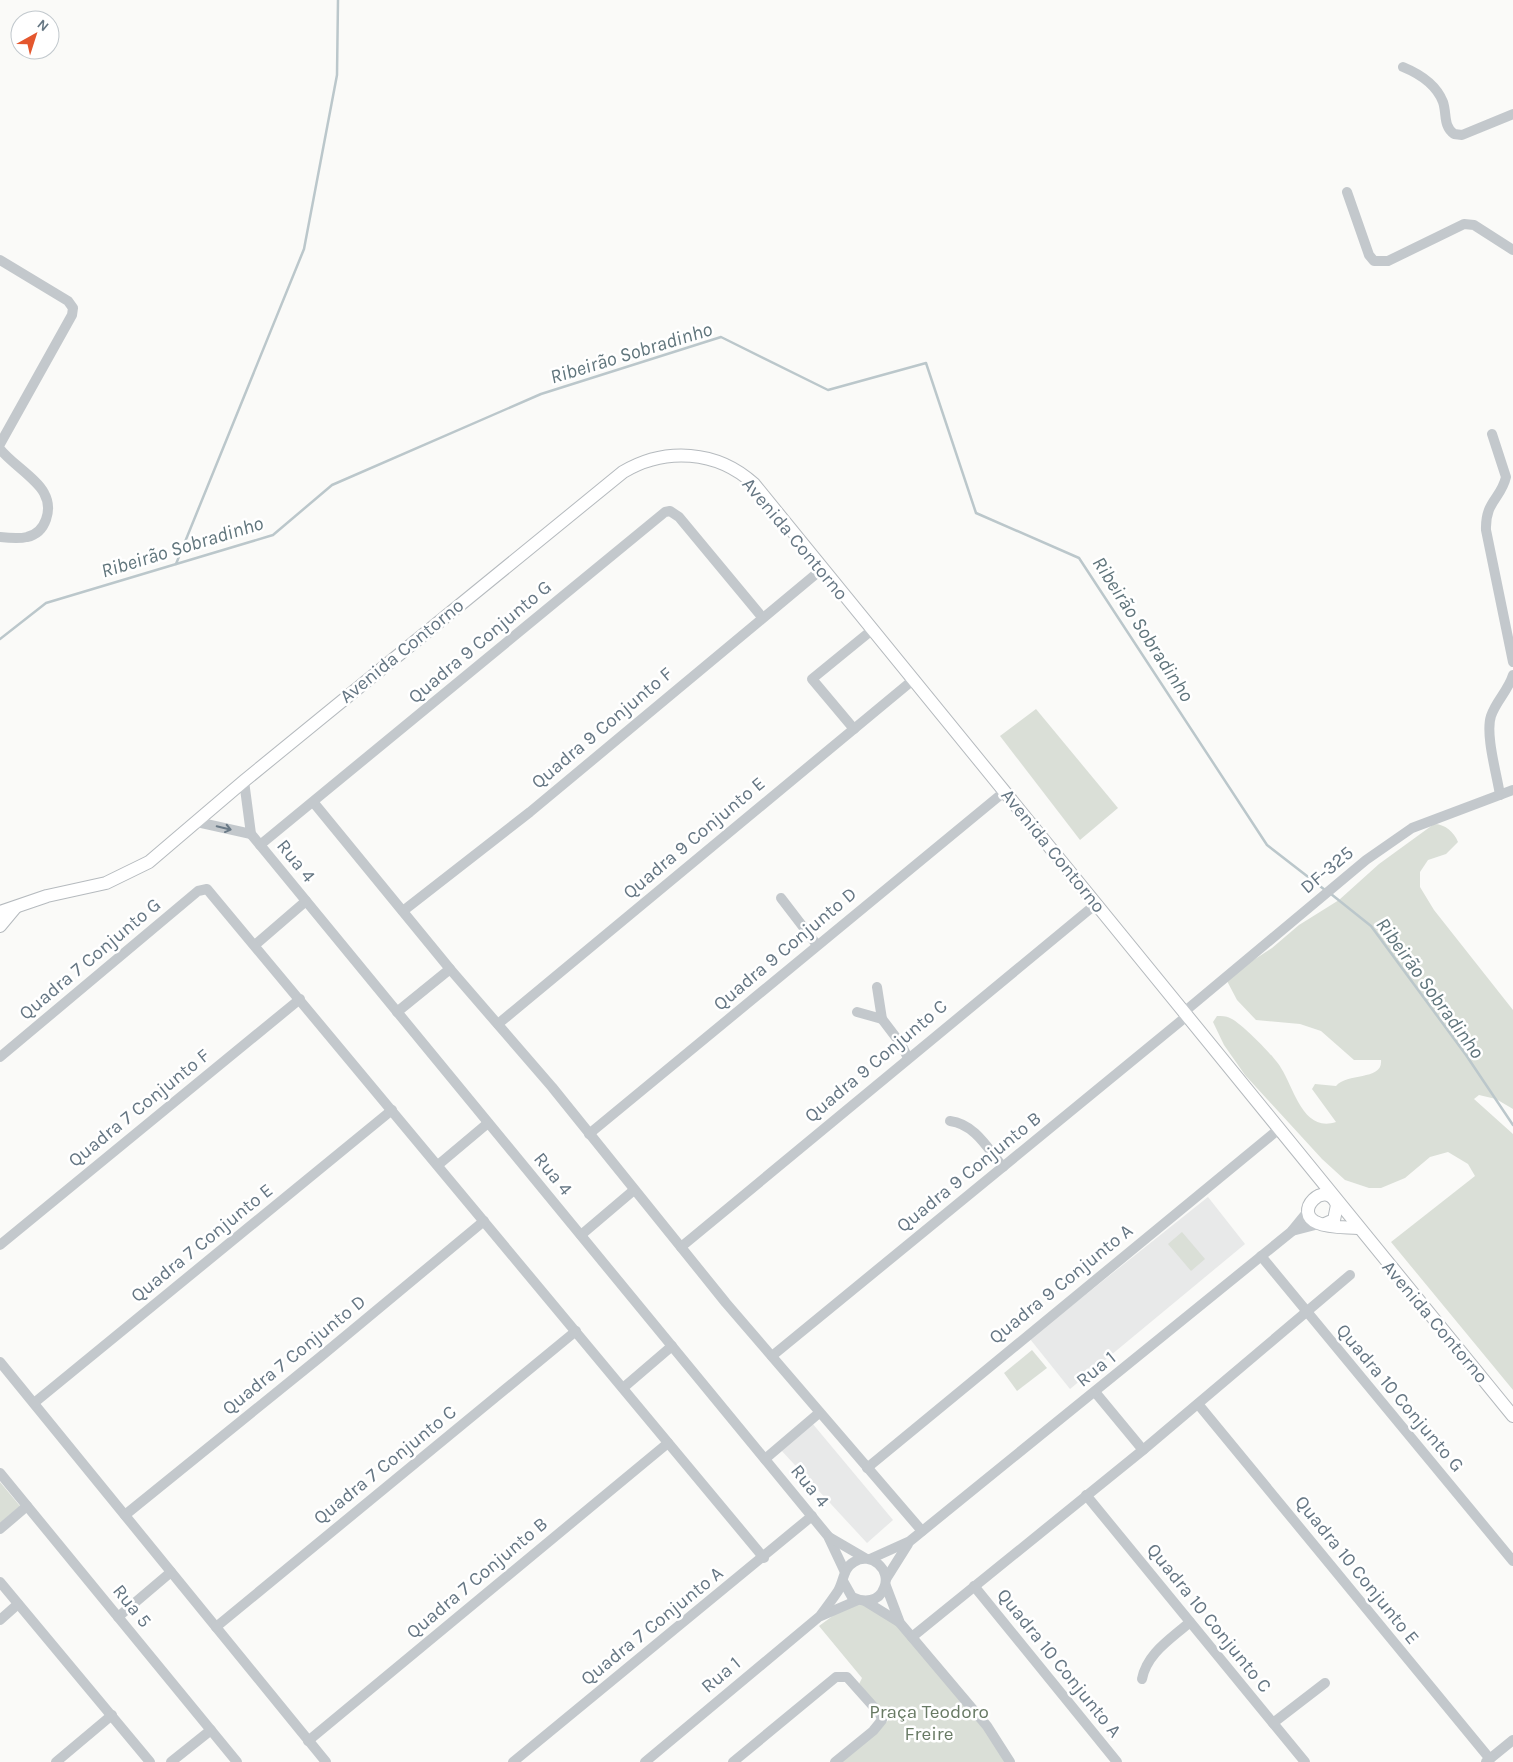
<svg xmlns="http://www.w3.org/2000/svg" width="1513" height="1762" font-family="Karla,sans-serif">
  <rect width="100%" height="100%" fill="#fafaf8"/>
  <!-- built -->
  <g fill="#e8e9e9">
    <path d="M1208,1197L1245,1244L1070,1389L1030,1339Z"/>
    <path d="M812,1423L893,1520L867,1543L781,1450Z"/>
  </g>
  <!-- green -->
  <g fill="#dadfd7">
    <path d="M1036,709L1118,808L1080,840L1000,736Z"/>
    <path d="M1434,824C1445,824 1454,832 1458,842L1446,854L1428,860L1420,872V887L1434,910L1513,1010V1109L1496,1099L1479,1095L1474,1099L1513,1134V1390L1391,1242L1475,1176L1468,1164L1448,1152L1430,1157L1405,1178L1381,1188H1369L1345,1180L1322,1159L1245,1075L1224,1045L1213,1022L1217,1016C1222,1016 1227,1016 1232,1019C1243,1025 1275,1057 1281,1068C1294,1088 1303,1133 1336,1122L1312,1089L1315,1084L1336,1086C1347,1072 1383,1081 1381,1060H1354L1321,1031L1300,1024L1256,1020L1237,1000L1227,981L1235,972L1272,948L1299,925L1339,900L1379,864Z"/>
    <path d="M1182,1232L1205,1259L1191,1271L1168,1244Z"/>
    <path d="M1032,1350L1047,1368L1017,1391L1004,1373Z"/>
    <path d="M0,1482L20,1506L0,1523Z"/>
    <path d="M863,1604L896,1621L995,1743L1006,1762H840L890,1719L859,1684L862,1678L819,1626L845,1607Z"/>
  </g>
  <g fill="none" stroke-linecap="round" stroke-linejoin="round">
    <!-- stream -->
    <g stroke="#bbc7cb" stroke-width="2.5">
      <path d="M176,564L304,249L337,75L338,0"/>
      <path d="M0,639L46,603L273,535L332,485L541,394L721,337L828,390L926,363L976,513L1079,558L1267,845L1325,890"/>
      <path d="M1331,894L1371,926L1466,1055L1513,1125"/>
    </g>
    <!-- major casing -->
    <g stroke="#b5babe" stroke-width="14">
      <g id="major">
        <path d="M0,912L47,896L106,883L149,862L244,781L623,472C665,447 717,450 754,484L1513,1416"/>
        <path d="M0,926L15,908"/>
        <path d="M1325,1224L1334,1220L1337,1205C1326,1177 1291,1213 1318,1223C1329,1228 1345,1227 1358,1228"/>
      </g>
    </g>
    <!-- minor -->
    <g stroke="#c3c8cc" stroke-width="10">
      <path d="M1403,67C1420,74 1436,84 1443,102C1447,114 1443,126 1454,134L1462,135L1513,114"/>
      <path d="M1347,192L1369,255L1374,261H1388L1464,224L1474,225L1513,250"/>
      <path d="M0,260L68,301L73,308L72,315L0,444"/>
      <path d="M1492,434L1506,477C1501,499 1485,501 1486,530L1513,662"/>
      <path d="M0,449C11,463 37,479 44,493C53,509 46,533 27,537C19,539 9,538 0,537"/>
      <path d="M854,729L812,679L872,630"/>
      <path d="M244,781L251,834L828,1536L845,1572"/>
      <path d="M1500,795C1497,775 1485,734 1491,716C1496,701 1508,691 1513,675"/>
      <path d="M314,803L450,969L552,1087L726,1303L922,1531"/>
      <path d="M197,822L251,834"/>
      <path d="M260,845L665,512L670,511L679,517L762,617"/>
      <path d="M781,898L817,945"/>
      <path d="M403,911L530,812L822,569"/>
      <path d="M255,945L306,901"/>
      <path d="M877,987L882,1019L901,1044L908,1058"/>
      <path d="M397,1012L450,969"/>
      <path d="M857,1012L882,1019"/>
      <path d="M1184,1012L1366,860L1412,828L1513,790"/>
      <path d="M498,1024L913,680"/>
      <path d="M0,1057L198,891L207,889L764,1558"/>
      <path d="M950,1121C975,1124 988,1149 1003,1167"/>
      <path d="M589,1134L1004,792"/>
      <path d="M438,1165L488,1123"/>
      <path d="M1292,1231L1319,1224"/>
      <path d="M581,1235L634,1190"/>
      <path d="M0,1245L300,999"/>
      <path d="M681,1247L1096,904"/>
      <path d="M1261,1256L1513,1561"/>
      <path d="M772,1356L1187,1016"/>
      <path d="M0,1362L326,1762"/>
      <path d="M623,1388L672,1346"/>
      <path d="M1095,1392L1143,1450"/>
      <path d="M34,1403L392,1110"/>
      <path d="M1198,1404L1490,1759"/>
      <path d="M765,1459L819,1413"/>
      <path d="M867,1468L1279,1129"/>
      <path d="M0,1473L237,1762"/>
      <path d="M1086,1495L1305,1762"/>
      <path d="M125,1515L319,1358L484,1221"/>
      <path d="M0,1529L27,1506"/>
      <path d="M829,1537L865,1558"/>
      <path d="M870,1559L910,1541L1291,1232L1309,1210"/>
      <path d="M886,1579L908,1544"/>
      <path d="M0,1582L150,1762"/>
      <path d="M886,1586L900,1623L987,1726L1010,1762"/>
      <path d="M974,1586L1117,1762"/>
      <path d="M865,1601L899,1622"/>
      <path d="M821,1616L858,1600"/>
      <path d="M118,1617L171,1572"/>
      <path d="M0,1620L18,1604"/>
      <path d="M216,1627L576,1331"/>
      <path d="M912,1637L1143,1450L1350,1275"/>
      <path d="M1142,1679C1147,1653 1171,1639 1190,1622"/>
      <path d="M1273,1723L1325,1683"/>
      <path d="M308,1741L668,1443"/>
      <path d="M56,1762L112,1715"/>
      <path d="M171,1762L211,1730"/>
      <path d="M513,1762L812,1516"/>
      <path d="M645,1762L820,1616C826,1608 832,1600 838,1591C844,1581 843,1568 854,1562C871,1551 892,1570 884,1588C879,1602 864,1603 852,1597L843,1581"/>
      <path d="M733,1762L836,1677H847L880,1714L882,1720L873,1731L835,1762"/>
      <path d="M1486,1762L1513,1740"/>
    </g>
    <!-- major -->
    <use href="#major" stroke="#fff" stroke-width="12"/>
  </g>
  <!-- one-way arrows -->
  <defs><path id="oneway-shaft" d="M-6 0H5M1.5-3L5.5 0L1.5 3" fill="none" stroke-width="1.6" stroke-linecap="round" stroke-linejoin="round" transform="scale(1.25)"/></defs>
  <use stroke="#6a7a87" href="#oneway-shaft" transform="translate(224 828) rotate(13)"/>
  <g text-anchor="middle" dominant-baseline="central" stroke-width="5" stroke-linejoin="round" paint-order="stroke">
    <!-- street labels -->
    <g font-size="19" fill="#657683" stroke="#fff">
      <text transform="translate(795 539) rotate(50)">Avenida Contorno</text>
      <text transform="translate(480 642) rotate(-40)">Quadra 9 Conjunto G</text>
      <text transform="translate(402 651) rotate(-39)">Avenida Contorno</text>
      <text transform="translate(602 728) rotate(-40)">Quadra 9 Conjunto F</text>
      <text transform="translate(694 838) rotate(-40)">Quadra 9 Conjunto E</text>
      <text transform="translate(1053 851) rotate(51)">Avenida Contorno</text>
      <text transform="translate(296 861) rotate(51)">Rua 4</text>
      <text transform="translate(1327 870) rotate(-40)">DF-325</text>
      <text transform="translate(785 949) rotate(-40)">Quadra 9 Conjunto D</text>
      <text transform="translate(90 959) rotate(-40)">Quadra 7 Conjunto G</text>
      <text transform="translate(876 1061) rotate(-40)">Quadra 9 Conjunto C</text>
      <text transform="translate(139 1108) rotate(-39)">Quadra 7 Conjunto F</text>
      <text transform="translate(969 1172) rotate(-39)">Quadra 9 Conjunto B</text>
      <text transform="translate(553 1174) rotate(51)">Rua 4</text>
      <text transform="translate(202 1243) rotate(-39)">Quadra 7 Conjunto E</text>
      <text transform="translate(1061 1284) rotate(-39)">Quadra 9 Conjunto A</text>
      <text transform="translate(1435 1322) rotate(50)">Avenida Contorno</text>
      <text transform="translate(294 1355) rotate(-39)">Quadra 7 Conjunto D</text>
      <text transform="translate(1096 1369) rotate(-39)">Rua 1</text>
      <text transform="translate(1400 1398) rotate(50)">Quadra 10 Conjunto G</text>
      <text transform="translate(385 1465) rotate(-39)">Quadra 7 Conjunto C</text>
      <text transform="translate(810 1486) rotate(51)">Rua 4</text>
      <text transform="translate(1357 1570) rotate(51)">Quadra 10 Conjunto E</text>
      <text transform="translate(477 1578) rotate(-40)">Quadra 7 Conjunto B</text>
      <text transform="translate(132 1606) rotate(51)">Rua 5</text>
      <text transform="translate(1209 1618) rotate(51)">Quadra 10 Conjunto C</text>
      <text transform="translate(652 1626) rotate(-39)">Quadra 7 Conjunto A</text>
      <text transform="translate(1059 1663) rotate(51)">Quadra 10 Conjunto A</text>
      <text transform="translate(721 1675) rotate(-40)">Rua 1</text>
    </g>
    <!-- park labels -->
    <g font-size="19" fill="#687a64" stroke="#fff">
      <text x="929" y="1712">Praça Teodoro<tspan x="929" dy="22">Freire</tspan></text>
    </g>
    <!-- water labels -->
    <g font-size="20" font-style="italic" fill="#60757c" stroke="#fff">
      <text transform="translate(631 353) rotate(-17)">Ribeirão Sobradinho</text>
      <text transform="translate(182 547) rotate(-17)">Ribeirão Sobradinho</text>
      <text transform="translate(1143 629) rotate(57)">Ribeirão Sobradinho</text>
      <text transform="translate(1430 988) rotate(54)">Ribeirão Sobradinho</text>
    </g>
  </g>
  <!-- north arrow -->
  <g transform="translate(35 35) rotate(39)"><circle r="24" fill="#ffffff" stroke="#c1c8cd"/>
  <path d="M0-4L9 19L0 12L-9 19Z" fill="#e4572e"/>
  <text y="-8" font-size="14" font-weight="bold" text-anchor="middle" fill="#657683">N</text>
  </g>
</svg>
